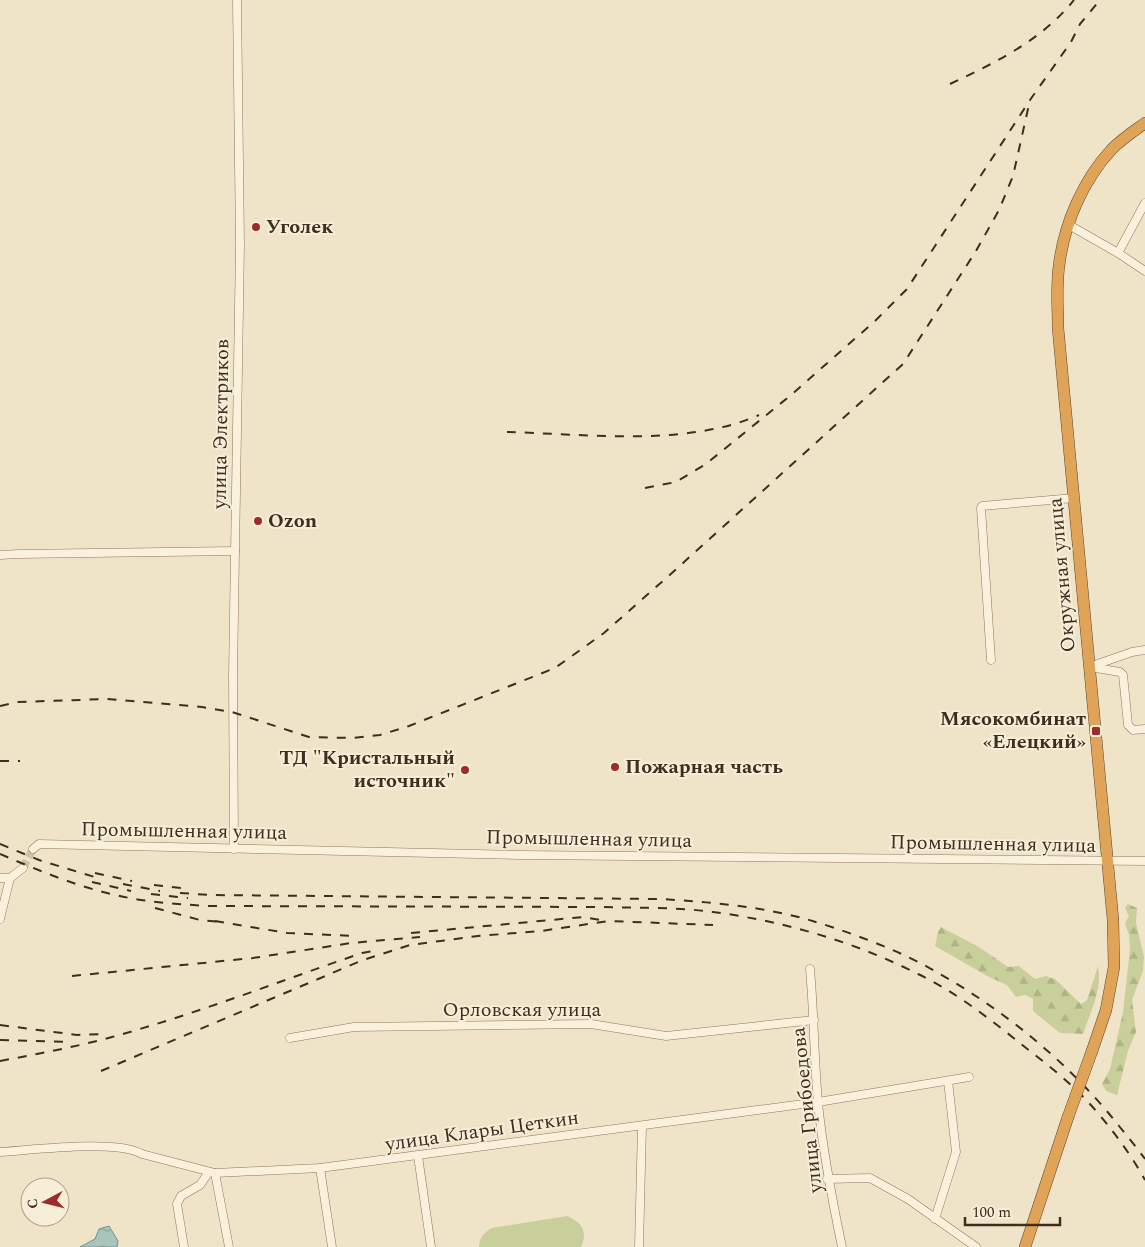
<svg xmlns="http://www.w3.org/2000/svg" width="1145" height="1247" font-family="Spectral,serif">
  <defs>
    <pattern id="forest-firs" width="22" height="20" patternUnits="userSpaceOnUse" patternTransform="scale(1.25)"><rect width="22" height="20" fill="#c9cf9b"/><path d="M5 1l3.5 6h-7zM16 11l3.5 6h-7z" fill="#aeb285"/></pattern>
    <pattern id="water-ripples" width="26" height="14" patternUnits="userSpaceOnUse" patternTransform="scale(1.25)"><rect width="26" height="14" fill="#a9c4bc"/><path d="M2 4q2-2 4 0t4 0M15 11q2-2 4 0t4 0" fill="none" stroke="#8ba098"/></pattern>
  </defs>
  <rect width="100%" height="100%" fill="#f0e4c8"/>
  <!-- forest -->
  <g fill="url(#forest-firs)">
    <path d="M1128,904L1137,908L1136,923L1144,957L1143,971L1132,1000L1136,1032L1128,1051L1117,1095L1106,1091L1102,1084L1110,1069L1123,1012L1130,949L1129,935L1125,923L1129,916L1125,908Z"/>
    <path d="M941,927L979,947L1008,967L1019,966L1035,979L1046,976L1055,979L1081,1004L1087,1000L1098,966C1103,988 1090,1013 1083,1034L1060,1033L1033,1011V999L1025,995L1016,997L1007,985L989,977L935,946L938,932Z"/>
  </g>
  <!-- garden -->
  <path fill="#c9cf9b" d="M567,1216C582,1222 588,1232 581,1247H479C479,1238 484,1232 492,1228Z"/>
  <!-- water -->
  <path fill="url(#water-ripples)" stroke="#6f938a" d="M109,1226L118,1241L117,1247H80L95,1239L99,1229Z"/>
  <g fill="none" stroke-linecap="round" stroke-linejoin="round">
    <!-- minor-tunnel -->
    <path stroke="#ccc0a6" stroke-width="8" stroke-dasharray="8 4" stroke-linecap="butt" d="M23,868L33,849"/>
    <!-- minor casing -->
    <g stroke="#8d765c" stroke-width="9">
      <g id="minor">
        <path d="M1069,225L1118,253L1145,271"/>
        <path d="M1118,253L1145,203"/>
        <path d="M0,555L19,554L235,551"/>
        <path d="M991,660L981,508L982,506L1074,498"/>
        <path d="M1092,666L1132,652L1145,650"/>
        <path d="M1090,667L1120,672L1123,675L1128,725L1133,730L1145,729"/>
        <path d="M33,849L39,844L521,855L1145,861"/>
        <path d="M234,849L233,676L240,245L237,0"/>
        <path d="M0,878H10L23,868"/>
        <path d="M0,919L10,878"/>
        <path d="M810,969C814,1013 814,1058 818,1103C823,1152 832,1199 842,1247"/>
        <path d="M290,1038L354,1027L591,1024L666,1036L814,1020"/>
        <path d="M0,1152C33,1150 116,1139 142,1154L215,1173L320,1168L818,1102L969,1077"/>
        <path d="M418,1156L431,1247"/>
        <path d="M320,1168L332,1247"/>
        <path d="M215,1173L229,1247"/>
        <path d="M827,1179L870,1178L908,1199L976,1247"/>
        <path d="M935,1219L956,1152L948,1081"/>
        <path d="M184,1247L177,1204L181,1196L200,1185L209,1172"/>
        <path d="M639,1247L642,1126"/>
      </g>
    </g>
    <!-- highway casing -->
    <g stroke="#5b4430" stroke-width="12">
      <g id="highway">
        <path d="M1092,1051L1106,1010L1114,967L1113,920L1058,328C1058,307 1056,287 1059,266C1064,224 1083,180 1112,149C1122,139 1134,131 1145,123"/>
        <path d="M1025,1247L1068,1117"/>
      </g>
    </g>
    <!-- minor -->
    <use href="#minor" stroke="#faf1dc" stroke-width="8"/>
    <!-- highway -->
    <use href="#highway" stroke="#e0a458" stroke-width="11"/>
    <!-- rail -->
    <g stroke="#3d2e20" stroke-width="2" stroke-dasharray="9 9" stroke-linecap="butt">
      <path d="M950,84C995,63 1042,40 1074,0"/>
      <path d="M507,432C585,434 687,447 759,415"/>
      <path d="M645,488L676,482L706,464L791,395L875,321L907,289L1030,100L1071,42L1080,24L1100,0"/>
      <path d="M0,706L17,702L107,699L202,707L232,712L309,737L352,738L380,735L409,726L555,668L604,633L673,572L903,364L976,251L999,210L1013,176L1030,100"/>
      <path d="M0,761H20"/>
      <path d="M0,844L39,860L101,879"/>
      <path d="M0,854C35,869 71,884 107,893C141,902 175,904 209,906L603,907C640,908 677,907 713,912C783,921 855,942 918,974C954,991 990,1019 1021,1044C1044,1062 1069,1081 1089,1103C1110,1126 1130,1153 1145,1180"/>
      <path d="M95,873L132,881"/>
      <path d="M92,882L131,891"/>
      <path d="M123,884L160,891"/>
      <path d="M154,885L189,889"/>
      <path d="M180,893L210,895L660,899C709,902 758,906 806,919C843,930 888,946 922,964C997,1004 1067,1060 1119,1126C1128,1137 1137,1148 1145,1159"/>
      <path d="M151,894L188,898"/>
      <path d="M155,908L200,920L221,922"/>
      <path d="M215,921L287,933L356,936"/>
      <path d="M411,933L583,917L600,920"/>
      <path d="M72,976L253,958L351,943L420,937"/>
      <path d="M0,1025L77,1035L103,1034"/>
      <path d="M0,1040L71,1042"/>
      <path d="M0,1061C38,1054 75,1047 112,1037C196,1014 280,981 362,953L373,951"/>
      <path d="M101,1071L363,960L410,945L478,936L541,931L609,921L713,925"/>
    </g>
    <!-- highway-bridge casing -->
    <g stroke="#5b4430" stroke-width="12" stroke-linecap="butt">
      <path id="highway-bridge" d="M1068,1117L1092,1051"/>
    </g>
    <!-- highway-bridge -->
    <use href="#highway-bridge" stroke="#e0a458" stroke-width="11"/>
  </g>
  <!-- markers -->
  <g fill="#9e2a2b" stroke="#f7eed8" stroke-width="2">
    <circle cx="256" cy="227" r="5"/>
    <circle cx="258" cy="521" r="5"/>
    <rect x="1091" y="726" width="10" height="10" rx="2.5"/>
    <circle cx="615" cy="767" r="5"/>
    <circle cx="465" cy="770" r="5"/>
  </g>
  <g text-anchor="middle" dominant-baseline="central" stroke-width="4" stroke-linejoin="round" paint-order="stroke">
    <!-- poi labels -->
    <g font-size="20" font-weight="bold" fill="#3d2e20" stroke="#f7eed8" text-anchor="start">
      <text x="266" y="227">Уголек</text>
      <text x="268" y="521">Ozon</text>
      <text x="1086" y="719" text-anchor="end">Мясокомбинат<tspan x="1086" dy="23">«Елецкий»</tspan></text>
      <text x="455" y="758" text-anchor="end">ТД "Кристальный<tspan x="455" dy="23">источник"</tspan></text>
      <text x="625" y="767">Пожарная часть</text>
    </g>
    <!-- street labels -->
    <g font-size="20" fill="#3d2e20" stroke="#f7eed8">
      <text transform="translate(221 424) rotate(-89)">улица Электриков</text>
      <text transform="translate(1062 575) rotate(-95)">Окружная улица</text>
      <text transform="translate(184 831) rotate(1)">Промышленная улица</text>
      <text transform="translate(589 839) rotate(1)">Промышленная улица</text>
      <text transform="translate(993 844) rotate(1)">Промышленная улица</text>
      <text x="522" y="1010">Орловская улица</text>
      <text transform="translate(807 1110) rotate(-96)">улица Грибоедова</text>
      <text transform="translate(482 1131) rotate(-8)">улица Клары Цеткин</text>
    </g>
  </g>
  <!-- north arrow -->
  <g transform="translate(45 1202) rotate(263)"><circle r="24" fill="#f7eed8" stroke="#ada18e"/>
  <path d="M0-4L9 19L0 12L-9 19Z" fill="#9e2a2b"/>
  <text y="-8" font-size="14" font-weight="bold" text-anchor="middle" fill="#3d2e20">С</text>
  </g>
  <!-- scale -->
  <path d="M965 1217v8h95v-8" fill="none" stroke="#3d2e20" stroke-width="2.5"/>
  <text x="972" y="1217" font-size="15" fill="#3d2e20" stroke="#f7eed8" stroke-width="4" paint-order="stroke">100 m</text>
</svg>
